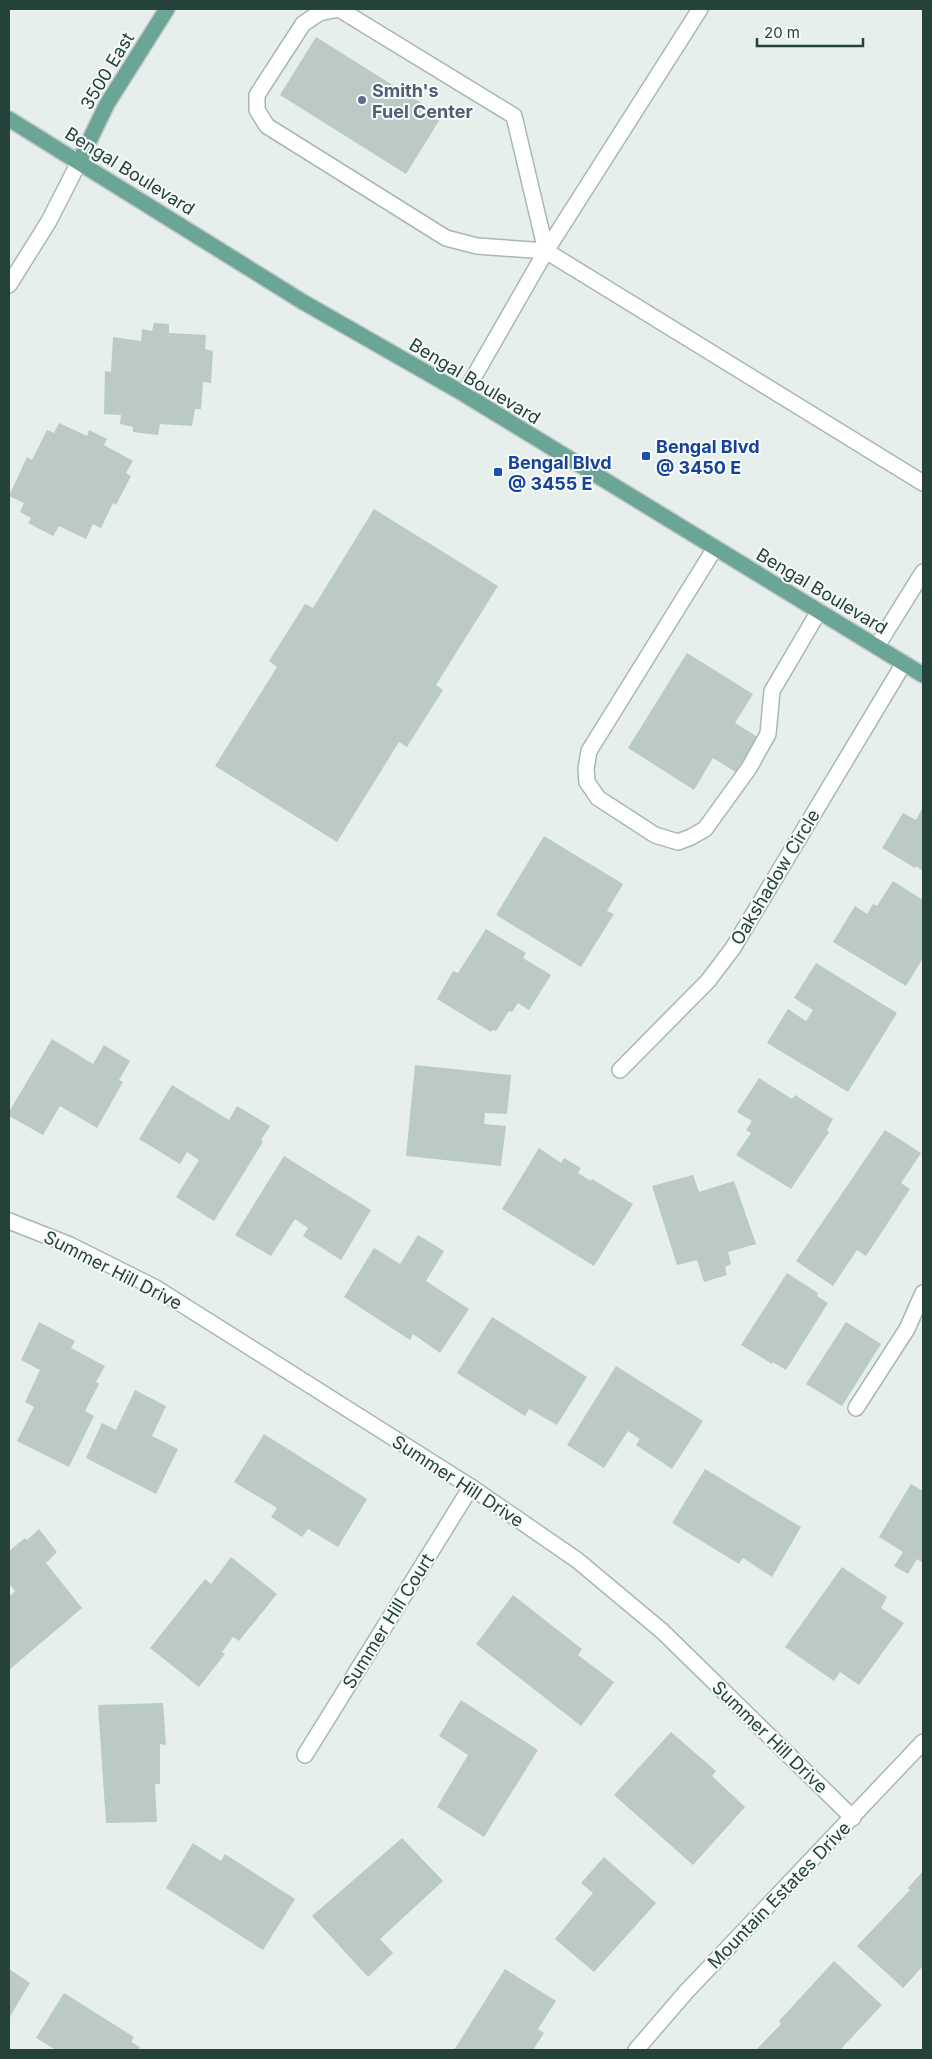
<svg xmlns="http://www.w3.org/2000/svg" width="932" height="2059" font-family="Inter,sans-serif">
  <rect width="100%" height="100%" fill="#e6efeb"/>
  <!-- building -->
  <g fill="#bbcac4">
    <path d="M316,37L442,116L406,174L280,95Z"/>
    <path d="M154,323L169,324V333L206,335L205,349L213,351L211,383L203,382L201,409H195L192,426L160,424L158,435L133,432V427L120,424L121,415L104,414L105,371L111,372L113,337L141,341L142,329L152,331Z"/>
    <path d="M59,423L87,436L89,430L107,439L104,445L133,461L126,473L131,476L116,505L113,503L101,528L93,524L86,539L59,526L53,536L28,523L31,518L20,512L24,503L9,496L27,457L32,460L47,430L54,433Z"/>
    <path d="M374,509L498,586L436,685L443,690L407,747L399,742L337,842L215,766L277,667L269,661L305,604L313,608Z"/>
    <path d="M687,653L753,694L735,723L761,739L739,774L713,758L694,790L628,748Z"/>
    <path d="M923,807V871L916,866L915,868L882,848L903,813L916,820Z"/>
    <path d="M544,836L623,884L607,911L614,914L581,967L496,915Z"/>
    <path d="M893,881L923,900V958L906,986L833,942L855,906L867,914L873,904L877,906Z"/>
    <path d="M486,929L526,953L523,958L551,975L529,1010L518,1003L512,1012L509,1011L496,1031L492,1030L491,1032L437,999L453,971L458,973Z"/>
    <path d="M816,963L897,1013L848,1092L767,1043L788,1009L806,1021L813,1010L794,998Z"/>
    <path d="M52,1039L93,1064L104,1045L130,1061L119,1080L123,1082L97,1128L60,1106L43,1135L9,1116V1112Z"/>
    <path d="M415,1065L511,1075L507,1114L485,1113L484,1124L506,1126L501,1166L406,1156Z"/>
    <path d="M759,1078L792,1099L795,1095L833,1119L827,1130L829,1132L791,1189L736,1155L751,1133L746,1130L752,1121L737,1112Z"/>
    <path d="M172,1085L229,1120L237,1106L270,1126L261,1140L263,1142L214,1221L176,1197L199,1160L187,1152L180,1164L139,1139Z"/>
    <path d="M885,1130L921,1153L901,1183L910,1189L866,1256L857,1250L833,1286L796,1261Z"/>
    <path d="M539,1148L561,1163L564,1158L581,1168L578,1173L591,1181L592,1179L633,1204L594,1266L502,1209Z"/>
    <path d="M284,1156L371,1210L341,1260L303,1236L308,1228L295,1219L271,1256L235,1235Z"/>
    <path d="M693,1175L699,1192L734,1181L756,1244L728,1252L731,1264L725,1267L727,1275L704,1282L697,1260L677,1265L652,1186Z"/>
    <path d="M418,1235L444,1251L426,1281L469,1309L440,1353L413,1334L410,1340L344,1297L374,1248L400,1264Z"/>
    <path d="M787,1273L818,1293L817,1296L828,1303L786,1370L773,1362L772,1364L741,1345Z"/>
    <path d="M492,1317L587,1377L557,1425L529,1409L525,1416L457,1373Z"/>
    <path d="M39,1322L75,1341L71,1348L105,1366L96,1382L99,1384L85,1411L94,1416L69,1467L17,1441L34,1407L25,1402L40,1370L21,1360Z"/>
    <path d="M846,1322L881,1344L842,1406L806,1384Z"/>
    <path d="M616,1366L703,1421L672,1469L636,1445L640,1439L628,1431L604,1468L567,1445Z"/>
    <path d="M135,1390L166,1406L152,1436L178,1449L156,1494L86,1458L102,1423L116,1430Z"/>
    <path d="M264,1434L367,1499L338,1547L308,1529L302,1537L271,1517L277,1508L234,1482Z"/>
    <path d="M705,1469L801,1527L772,1577L743,1558L739,1564L672,1523Z"/>
    <path d="M911,1484L923,1491V1563L917,1559L908,1574L894,1566L903,1552L879,1537Z"/>
    <path d="M39,1529L57,1552L46,1563L82,1608L9,1670V1597L15,1591L9,1584V1551L25,1538L27,1540Z"/>
    <path d="M231,1557L277,1594L239,1641L233,1637L222,1652L225,1654L199,1687L150,1648L205,1579L211,1584Z"/>
    <path d="M842,1567L887,1597L881,1608L904,1623L859,1685L840,1672L834,1681L785,1647Z"/>
    <path d="M513,1595L582,1649L578,1655L614,1682L581,1726L476,1644Z"/>
    <path d="M461,1700L538,1750L484,1837L437,1807L468,1755L439,1736Z"/>
    <path d="M163,1703L166,1745L160,1744V1784H155L157,1822L106,1823L98,1705Z"/>
    <path d="M671,1732L716,1771L712,1776L745,1807L693,1865L614,1795Z"/>
    <path d="M402,1838L443,1881L380,1939L393,1953L368,1977L312,1916Z"/>
    <path d="M193,1843L221,1861L225,1854L295,1899L263,1950L166,1888Z"/>
    <path d="M604,1857L656,1903L594,1972L555,1939L593,1893L581,1883Z"/>
    <path d="M923,1871V1966L903,1988L857,1946L910,1890L908,1888Z"/>
    <path d="M834,1961L882,2005L840,2050H756L781,2024L779,2021Z"/>
    <path d="M9,1969L30,1983L9,2018Z"/>
    <path d="M505,1969L556,2001L538,2029L544,2033L533,2050H454Z"/>
    <path d="M64,1993L134,2037L131,2042L140,2047L138,2050H56L36,2038Z"/>
  </g>
  <g fill="none" stroke-linecap="round" stroke-linejoin="round">
    <!-- minor casing -->
    <g stroke="#a8b8b2" stroke-width="18">
      <g id="minor">
        <path d="M546,251L477,246L446,238L267,126L257,110V95L303,24L319,13L339,9L514,116L546,251L923,483"/>
        <path d="M9,285L49,221L79,162"/>
        <path d="M464,394L546,251L700,9"/>
        <path d="M715,548L589,751L586,769L587,782L598,798L655,835L678,842L691,837L705,829L749,768L768,734L772,691L819,611"/>
        <path d="M877,646L923,572"/>
        <path d="M620,1070L708,981L733,948L904,663"/>
        <path d="M9,1221L70,1245L156,1288L471,1487L577,1560L662,1631L853,1818"/>
        <path d="M856,1408L907,1329L923,1293"/>
        <path d="M305,1755L471,1487"/>
        <path d="M636,2050L686,1992L923,1742"/>
      </g>
    </g>
    <!-- major casing -->
    <g stroke="#c2cac8" stroke-width="18">
      <g id="major">
        <path d="M9,119L303,302L464,394L923,675"/>
        <path d="M79,162L107,104L167,9"/>
      </g>
    </g>
    <!-- minor -->
    <use href="#minor" stroke="#fff" stroke-width="15"/>
    <!-- major -->
    <use href="#major" stroke="#6aa596" stroke-width="15"/>
  </g>
  <!-- markers -->
  <circle fill="#5c6f8a" stroke="#f7fbf9" stroke-width="2" cx="362" cy="100" r="5"/>
  <g fill="#1a4fb4" stroke="#f7fbf9" stroke-width="2">
    <rect x="641" y="451" width="10" height="10" rx="2.5"/>
    <rect x="493" y="467" width="10" height="10" rx="2.5"/>
  </g>
  <g text-anchor="middle" dominant-baseline="central" stroke-width="4" stroke-linejoin="round" paint-order="stroke">
    <!-- street labels -->
    <g font-size="18" fill="#24423a" stroke="#f7fbf9">
      <text transform="translate(107 71) rotate(-59)">3500 East</text>
      <text transform="translate(130 171) rotate(32)">Bengal Boulevard</text>
      <text transform="translate(475 381) rotate(31)">Bengal Boulevard</text>
      <text transform="translate(822 591) rotate(31)">Bengal Boulevard</text>
      <text transform="translate(775 877) rotate(-59)">Oakshadow Circle</text>
      <text transform="translate(113 1270) rotate(27)">Summer Hill Drive</text>
      <text transform="translate(458 1481) rotate(33)">Summer Hill Drive</text>
      <text transform="translate(388 1621) rotate(-58)">Summer Hill Court</text>
      <text transform="translate(770 1737) rotate(44)">Summer Hill Drive</text>
      <text transform="translate(779 1895) rotate(-46)">Mountain Estates Drive</text>
    </g>
    <!-- service labels -->
    <g font-size="18" font-weight="bold" fill="#4e5e75" stroke="#f7fbf9" text-anchor="start">
      <text x="372" y="90">Smith's<tspan x="372" dy="21">Fuel Center</tspan></text>
    </g>
    <!-- transit labels -->
    <g font-size="18" font-weight="bold" fill="#164399" stroke="#f7fbf9" text-anchor="start">
      <text x="656" y="446">Bengal Blvd<tspan x="656" dy="21">@ 3450 E</tspan></text>
      <text x="508" y="462">Bengal Blvd<tspan x="508" dy="21">@ 3455 E</tspan></text>
    </g>
  </g>
  <!-- border -->
  <rect width="932" height="2059" fill="none" stroke="#24423a" stroke-width="20"/>
  <!-- scale -->
  <path d="M757 38v8h106v-8" fill="none" stroke="#24423a" stroke-width="2.5"/>
  <text x="764" y="38" font-size="15" fill="#24423a" stroke="#f7fbf9" stroke-width="4" paint-order="stroke">20 m</text>
</svg>
